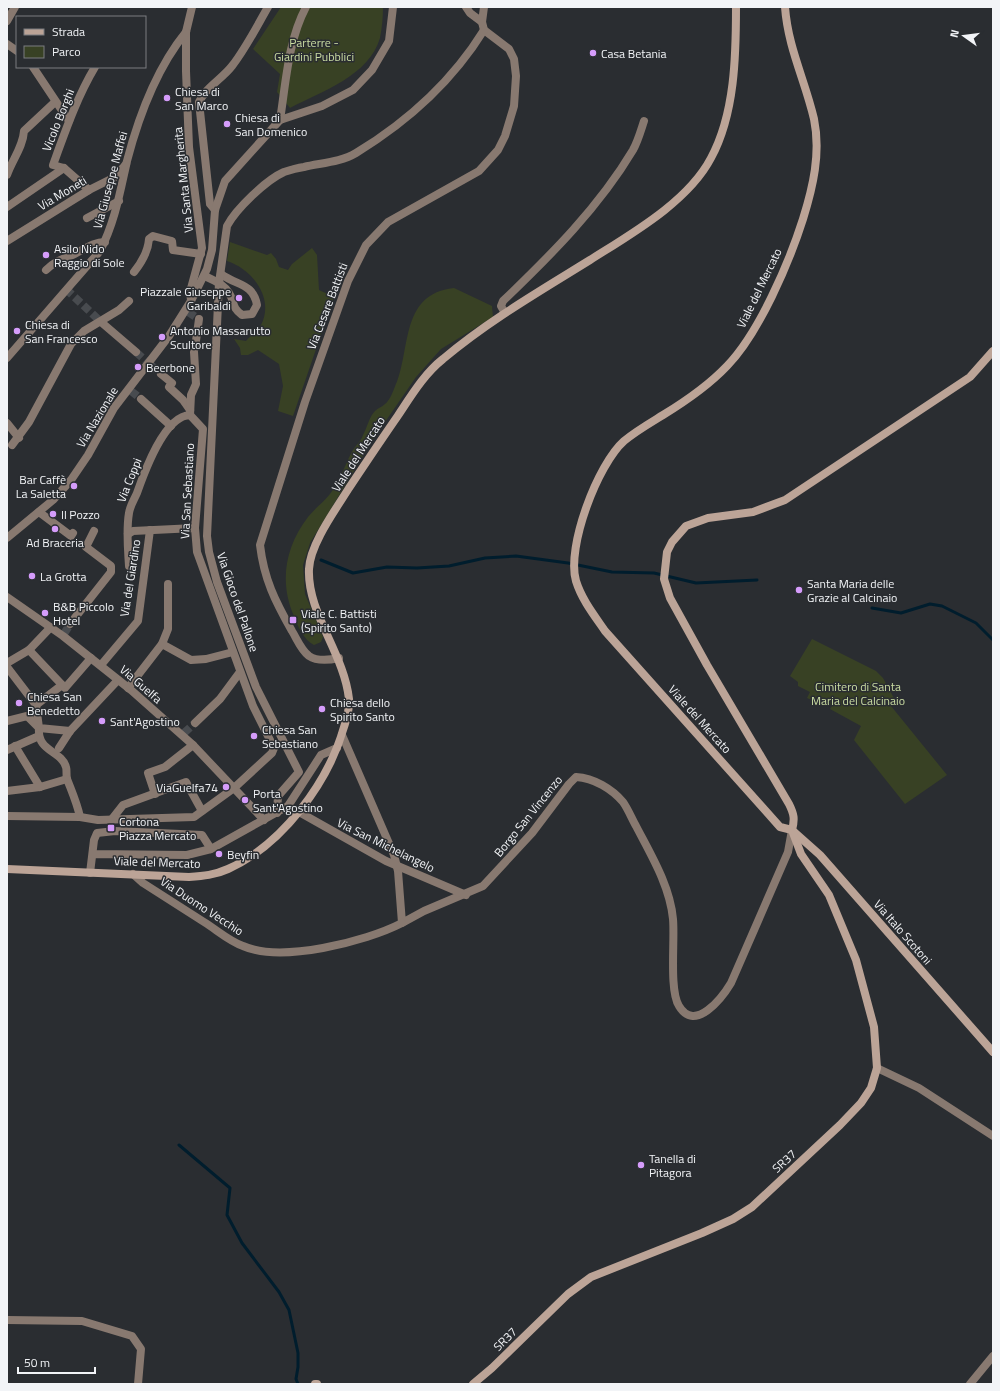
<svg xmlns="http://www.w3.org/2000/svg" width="1000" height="1391" font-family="'Titillium Web',sans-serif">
  <rect width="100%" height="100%" fill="#2a2d31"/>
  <!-- green -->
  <g fill="#384124">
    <path d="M281,7H383C383,17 382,28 380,38C369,76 322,91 290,108L277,92L280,74L253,49Z"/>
    <path d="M230,242L267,255L271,253L276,259L279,267L288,270L292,264L312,248L317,255L319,290L334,297L293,416L278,411L283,386L279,364L258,350L248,355H241L240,348L234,339L246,341C250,336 257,331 261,325C275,298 252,269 227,261Z"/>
    <path d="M454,288L492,306L493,317L441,349L416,377L374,438L310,543L303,565L305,594L323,637L321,642L314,645C304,640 298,627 294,616C279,582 285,547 308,517C316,507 328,499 334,488C342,476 346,462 353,450C356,445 361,441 363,435C367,428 369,417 375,411C378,408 382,407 385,404C389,401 392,394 394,389C412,353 398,294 454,288Z"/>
    <path d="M812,639L876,671L883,678L896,702L891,706L947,775L905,804L854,740L861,726L830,709L832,706L817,696L814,701L807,698L810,692L798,686V682L790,676Z"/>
  </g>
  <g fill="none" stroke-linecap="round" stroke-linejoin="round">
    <!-- stream -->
    <g stroke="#001d2d" stroke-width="3">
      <path d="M321,560L353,573L387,567L417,568L449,566L485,558L516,556L568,563L612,572L654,573L696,583L757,580"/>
      <path d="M872,608L901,613L930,604L942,606L976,623L993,640"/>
      <path d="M179,1145L230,1188L227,1215L242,1243L279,1292L289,1310L298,1353V1367L296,1379L298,1384"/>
    </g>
    <!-- street-tunnel -->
    <g stroke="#484b4f" stroke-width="8" stroke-dasharray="8 4" stroke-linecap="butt">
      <path d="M66,289L101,322"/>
      <path d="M188,312L199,319"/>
      <path d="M136,352L146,361"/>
      <path d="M151,365L161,374"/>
      <path d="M131,391L141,399"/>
      <path d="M64,634L70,624"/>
      <path d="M184,733L195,723"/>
    </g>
    <!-- street -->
    <g stroke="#887970" stroke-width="8">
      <path d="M7,21L15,7"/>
      <path d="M482,22L484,7"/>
      <path d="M7,44L17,51"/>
      <path d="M33,67L69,121"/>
      <path d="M280,120C286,82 288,41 306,7"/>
      <path d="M7,175C12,160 23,147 24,131L55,102"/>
      <path d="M89,190L64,168L53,165C65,132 77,97 95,67"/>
      <path d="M7,207L64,168"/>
      <path d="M215,210L210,204L199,102C206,87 222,79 232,66C246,48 257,26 268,7"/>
      <path d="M87,218L119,201"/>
      <path d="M7,241L89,190L115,177L126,164"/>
      <path d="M46,270C54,262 60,260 70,256C83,251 91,242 105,242"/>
      <path d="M134,272C142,262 148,252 149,239L153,236L172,241L173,250L201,254"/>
      <path d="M205,276C214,281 224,284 229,293C235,302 231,307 242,315L252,314L257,305C253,283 237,286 221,274"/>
      <path d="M191,300L190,292L202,248L189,147L186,71V32L192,7"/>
      <path d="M505,313L501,306L503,301C551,255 599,207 633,150C638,141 641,130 644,121"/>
      <path d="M101,322L136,352"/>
      <path d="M195,348L199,319"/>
      <path d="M7,358L100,251C115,222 120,192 127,161C139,115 156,69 186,32"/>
      <path d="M161,374L172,383L169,387L183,400L190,410"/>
      <path d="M141,399L171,426"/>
      <path d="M190,415L191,395L196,384L194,352"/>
      <path d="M7,423L19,438"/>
      <path d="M12,445L29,422L71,344L84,331L119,310L129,301"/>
      <path d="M39,512L71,536L73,533"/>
      <path d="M128,534L133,531L195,528"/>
      <path d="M7,538L53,500L71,480L88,455L114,408L169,336L191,301L207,269L212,250L215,210L225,181L280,120L322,106L353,90L372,70L389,41L393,7"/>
      <path d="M7,597L63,636L131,690L193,745L264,820"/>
      <path d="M70,624L111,572V566L86,547L94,531"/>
      <path d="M162,644L191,660L206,659L233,652"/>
      <path d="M29,650L65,688L91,658"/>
      <path d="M339,658C330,660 318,662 309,656C301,650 297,639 292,631C275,601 264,579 260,545L305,402L348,281L366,245L388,222L479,171L498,150L505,136L514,106L516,76L514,59L509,49L484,30L482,22L470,13L466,7"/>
      <path d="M7,663L29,650L50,628"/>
      <path d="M101,665L138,621L150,530"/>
      <path d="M7,667L36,705L62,685"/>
      <path d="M128,688L162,644L168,629V584"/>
      <path d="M36,705L39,728L70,731"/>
      <path d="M7,721L27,716L39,728C37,752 61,750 66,767C67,770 66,775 67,779C72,792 77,803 80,817"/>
      <path d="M195,723L220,699L240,672"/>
      <path d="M342,735L394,855L398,871L402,923L424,911L483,886L532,833L569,784L576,777C594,778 612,789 623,802C628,809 632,819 636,826C651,855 670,886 673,919C675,940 669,990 679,1006C695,1033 722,998 731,983L788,852L792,830"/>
      <path d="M15,746L40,787"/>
      <path d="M59,748L70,731L118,680"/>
      <path d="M7,750L39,736"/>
      <path d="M7,791L40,787L67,779"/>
      <path d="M155,794L148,773L165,767L193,745"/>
      <path d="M299,812L386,861L466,895"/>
      <path d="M277,813L278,796L299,772L256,687L217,582L209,552L207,536L219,283L227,226C236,209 266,180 284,172C290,170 297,168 304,167C321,163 341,162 356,153C407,122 453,80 484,30"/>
      <path d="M7,816L80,817L98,820L194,817L234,788L272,753L274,748L253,706L197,552L195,528L203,429L190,415C164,416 144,473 137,493C134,500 130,506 129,513C126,530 128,549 129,566"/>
      <path d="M112,819L123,805L186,782L202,811"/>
      <path d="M211,849L288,806L321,755L337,748"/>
      <path d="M90,873L94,840L97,833L115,831L202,835L211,849L187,855L93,854"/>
      <path d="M133,874L143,883C163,896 184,909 204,922C217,930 229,941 243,946C281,963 365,942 402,923"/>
      <path d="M877,1068L919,1088L993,1136"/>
      <path d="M7,1320L82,1321L132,1336L141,1349L138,1384"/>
      <path d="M970,1384L993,1356"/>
    </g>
    <!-- secondary -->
    <g stroke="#bca497" stroke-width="8">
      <path d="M785,7C788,48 805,80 814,119C821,153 813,187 803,219C789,263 759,333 727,366C708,386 686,401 663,415C650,423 636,431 624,441C598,464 566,547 576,581C582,600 594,615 605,631L780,827L792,830C795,819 794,814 789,804L707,665L670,598L664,579L667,552L672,542L686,526L708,518L753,512L785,500L970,377L993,351"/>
      <path d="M793,831L820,855L993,1052"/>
      <path d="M7,869L189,877C203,876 215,875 228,869C282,845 328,783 344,727C347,717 350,709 349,699C344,653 307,613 309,569C310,544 336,509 349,488C365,464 381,440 397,417C411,396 424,374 443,359C488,321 540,291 590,260C631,234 688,202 711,158C735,114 736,55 736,7"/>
      <path d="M315,1384H317"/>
      <path d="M473,1384L492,1368L568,1294L591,1277L702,1233L733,1219L752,1207L840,1125L861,1103L871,1088L877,1068L874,1027L856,960L829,895L801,854L792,830"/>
    </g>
  </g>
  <!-- markers -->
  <g fill="#d59cfb" stroke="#2a2d31" stroke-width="1.5">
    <circle cx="593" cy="53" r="4"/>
    <circle cx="167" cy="98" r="4"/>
    <circle cx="227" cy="124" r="4"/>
    <circle cx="46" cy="255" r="4"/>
    <circle cx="239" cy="298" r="4"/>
    <circle cx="17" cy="331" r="4"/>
    <circle cx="162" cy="337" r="4"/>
    <circle cx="138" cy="367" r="4"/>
    <circle cx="74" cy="486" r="4"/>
    <circle cx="53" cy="514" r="4"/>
    <circle cx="55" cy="529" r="4"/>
    <circle cx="32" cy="576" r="4"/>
    <circle cx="799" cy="590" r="4"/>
    <circle cx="45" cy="613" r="4"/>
    <rect x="289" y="616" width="8" height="8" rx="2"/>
    <circle cx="19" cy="703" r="4"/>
    <circle cx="322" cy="709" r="4"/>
    <circle cx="102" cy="721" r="4"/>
    <circle cx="254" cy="736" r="4"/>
    <circle cx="226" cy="787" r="4"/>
    <circle cx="245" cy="800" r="4"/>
    <rect x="107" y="824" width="8" height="8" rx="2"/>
    <circle cx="219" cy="854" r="4"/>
    <circle cx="641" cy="1165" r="4"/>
  </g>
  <g text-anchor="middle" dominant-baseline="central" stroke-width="3" stroke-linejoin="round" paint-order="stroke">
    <!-- park labels -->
    <g font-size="12" fill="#cbdda3" stroke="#2a2d31">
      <text x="314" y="42">Parterre -<tspan x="314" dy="14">Giardini Pubblici</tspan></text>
      <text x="858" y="686">Cimitero di Santa<tspan x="858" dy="14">Maria del Calcinaio</tspan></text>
    </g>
    <!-- poi labels -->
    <g font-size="12" fill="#f2f4f7" stroke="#2a2d31" text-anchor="start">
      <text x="601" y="53">Casa Betania</text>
      <text x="175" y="91">Chiesa di<tspan x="175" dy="14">San Marco</tspan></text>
      <text x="235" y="117">Chiesa di<tspan x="235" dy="14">San Domenico</tspan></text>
      <text x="54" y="248">Asilo Nido<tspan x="54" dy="14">Raggio di Sole</tspan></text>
      <text x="231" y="291" text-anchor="end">Piazzale Giuseppe<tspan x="231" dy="14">Garibaldi</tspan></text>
      <text x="25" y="324">Chiesa di<tspan x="25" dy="14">San Francesco</tspan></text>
      <text x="170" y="330">Antonio Massarutto<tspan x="170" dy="14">Scultore</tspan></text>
      <text x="146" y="367">Beerbone</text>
      <text x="66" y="479" text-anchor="end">Bar Caffè<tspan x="66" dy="14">La Saletta</tspan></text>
      <text x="61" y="514">Il Pozzo</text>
      <text x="55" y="542" text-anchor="middle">Ad Braceria</text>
      <text x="40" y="576">La Grotta</text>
      <text x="807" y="583">Santa Maria delle<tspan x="807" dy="14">Grazie al Calcinaio</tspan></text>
      <text x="53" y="606">B&amp;B Piccolo<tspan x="53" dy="14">Hotel</tspan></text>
      <text x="301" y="613">Viale C. Battisti<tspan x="301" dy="14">(Spirito Santo)</tspan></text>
      <text x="27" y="696">Chiesa San<tspan x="27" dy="14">Benedetto</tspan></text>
      <text x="330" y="702">Chiesa dello<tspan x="330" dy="14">Spirito Santo</tspan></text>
      <text x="110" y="721">Sant'Agostino</text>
      <text x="262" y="729">Chiesa San<tspan x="262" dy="14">Sebastiano</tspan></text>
      <text x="218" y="787" text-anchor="end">ViaGuelfa74</text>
      <text x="253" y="793">Porta<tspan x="253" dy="14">Sant'Agostino</tspan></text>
      <text x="119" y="821">Cortona<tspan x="119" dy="14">Piazza Mercato</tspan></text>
      <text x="227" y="854">Beyfin</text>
      <text x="649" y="1158">Tanella di<tspan x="649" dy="14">Pitagora</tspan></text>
    </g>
    <!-- street labels -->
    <g font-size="12" fill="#f2f4f7" stroke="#2a2d31">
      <text transform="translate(58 120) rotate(-68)">Vicolo Borghi</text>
      <text transform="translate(110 180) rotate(-75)">Via Giuseppe Maffei</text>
      <text transform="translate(183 180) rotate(-96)">Via Santa Margherita</text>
      <text transform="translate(62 193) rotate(-31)">Via Moneti</text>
      <text transform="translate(759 288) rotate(-64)">Viale del Mercato</text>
      <text transform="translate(327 306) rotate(-69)">Via Cesare Battisti</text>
      <text transform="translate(97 417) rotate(-59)">Via Nazionale</text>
      <text transform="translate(358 454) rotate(-57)">Viale del Mercato</text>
      <text transform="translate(129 480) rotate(-68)">Via Coppi</text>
      <text transform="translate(187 491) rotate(-87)">Via San Sebastiano</text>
      <text transform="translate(130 578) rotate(-81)">Via del Giardino</text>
      <text transform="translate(238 602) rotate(71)">Via Gioco del Pallone</text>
      <text transform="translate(141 684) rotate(41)">Via Guelfa</text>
      <text transform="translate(700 719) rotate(48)">Viale del Mercato</text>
      <text transform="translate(528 816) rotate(-51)">Borgo San Vincenzo</text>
      <text transform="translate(386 845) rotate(26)">Via San Michelangelo</text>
      <text transform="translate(157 862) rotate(2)">Viale del Mercato</text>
      <text transform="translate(202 906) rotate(33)">Via Duomo Vecchio</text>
      <text transform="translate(903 932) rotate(49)">Via Italo Scotoni</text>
      <text transform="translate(784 1161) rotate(-43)">SR37</text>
      <text transform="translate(505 1339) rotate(-45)">SR37</text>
    </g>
  </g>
  <!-- border -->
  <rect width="1000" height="1391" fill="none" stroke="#f2f4f7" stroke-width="16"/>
  <!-- legend -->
  <rect x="16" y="16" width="130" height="52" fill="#2a2d31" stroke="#7a7d80"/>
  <rect x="24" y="29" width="20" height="6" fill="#bca497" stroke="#7a7d80"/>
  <text x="52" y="36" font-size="12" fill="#f2f4f7">Strada</text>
  <rect x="24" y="46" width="20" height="12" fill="#384124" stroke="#7a7d80"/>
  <text x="52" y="56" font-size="12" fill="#f2f4f7">Parco</text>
  <!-- north arrow -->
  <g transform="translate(964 36) rotate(284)" stroke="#2a2d31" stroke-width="3" paint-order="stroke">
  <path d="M0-3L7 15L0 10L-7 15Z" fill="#f2f4f7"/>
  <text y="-6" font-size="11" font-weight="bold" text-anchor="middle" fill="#f2f4f7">N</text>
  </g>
  <!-- scale -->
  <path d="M18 1367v6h77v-6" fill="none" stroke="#f2f4f7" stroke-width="2"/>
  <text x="24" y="1367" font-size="12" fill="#f2f4f7" stroke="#2a2d31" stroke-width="3" paint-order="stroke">50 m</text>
</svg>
